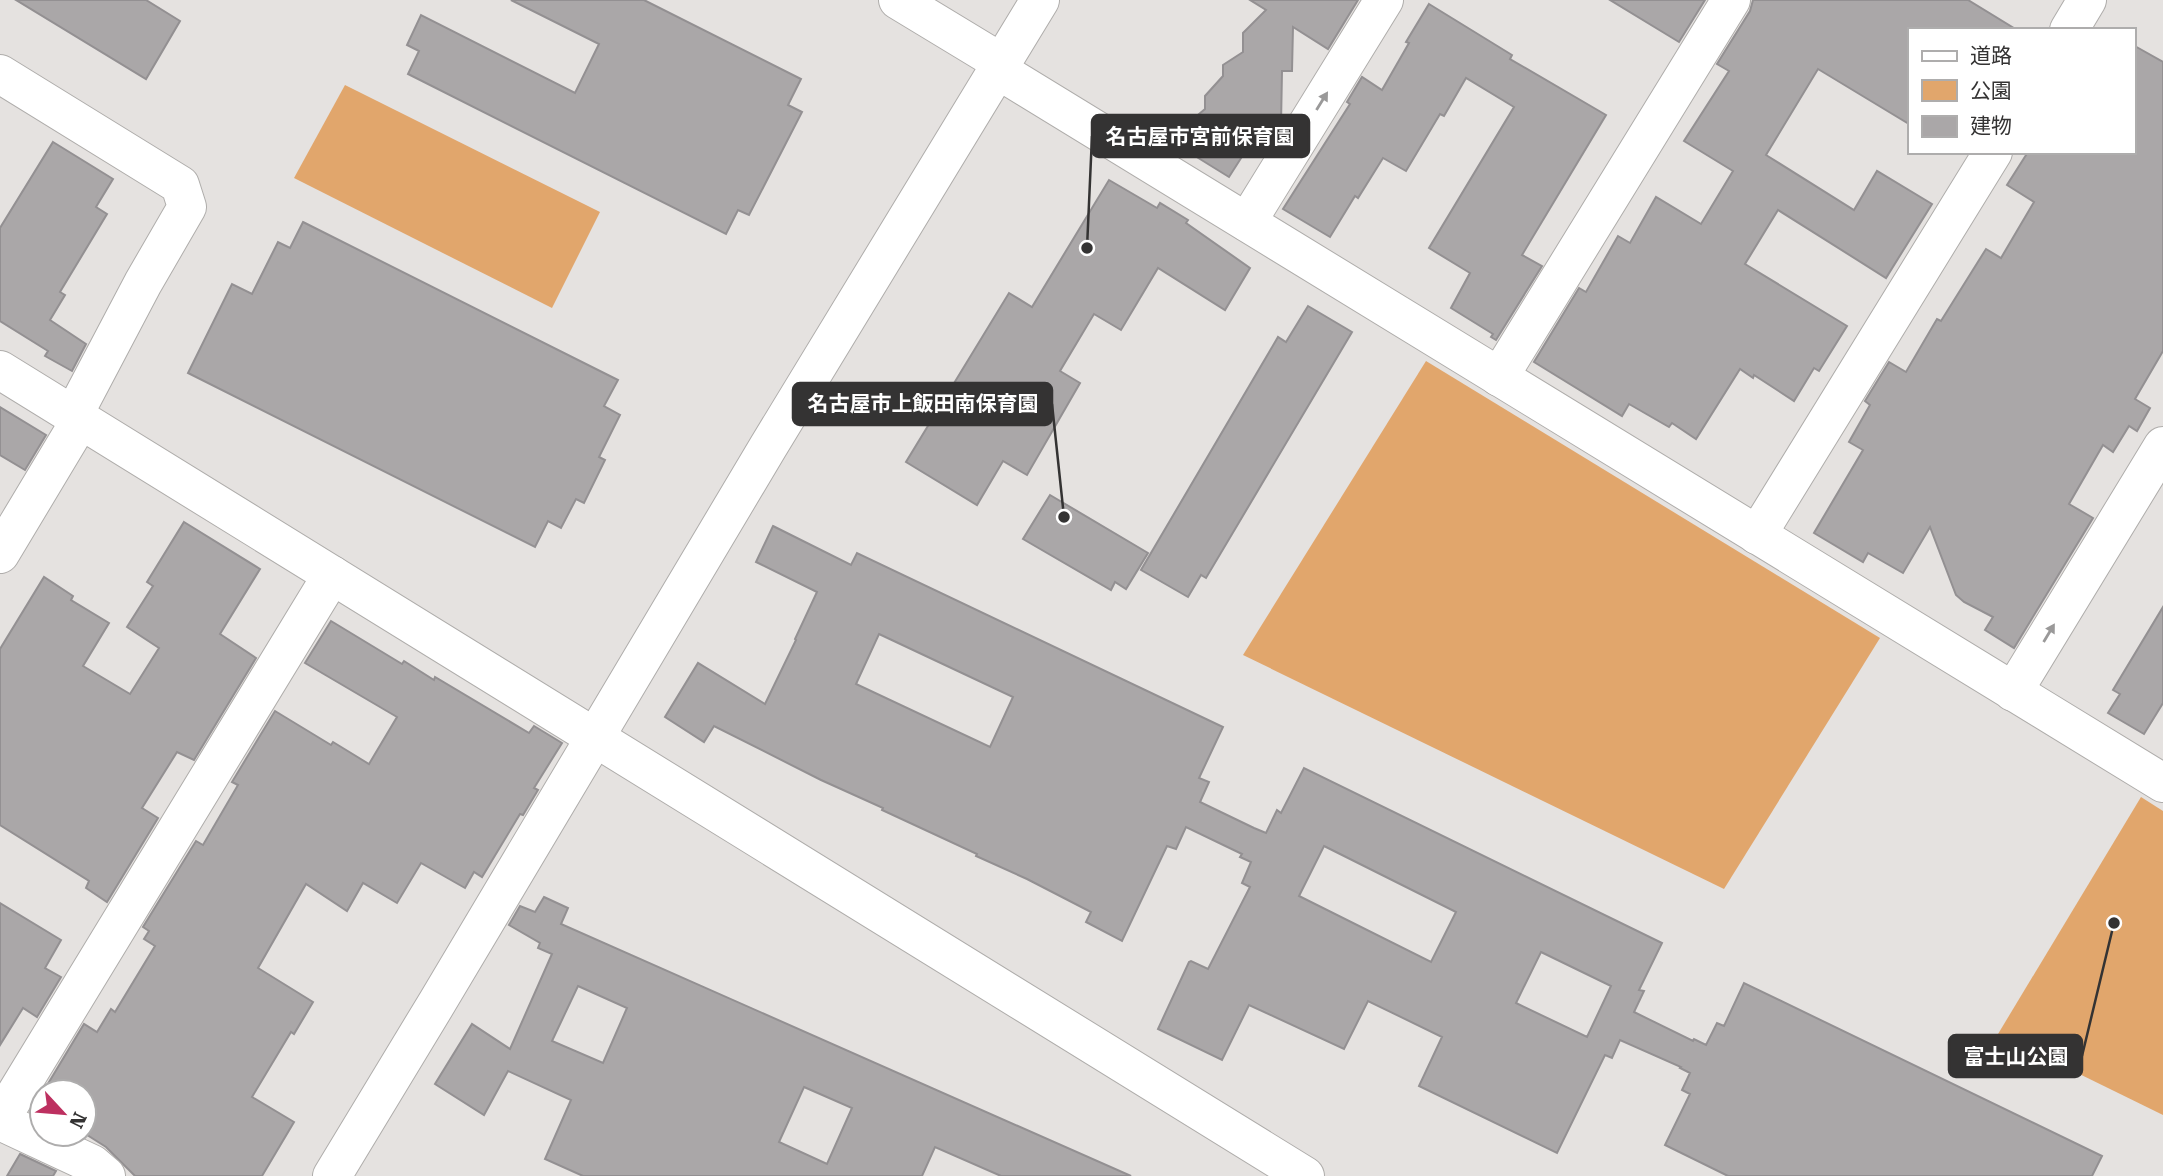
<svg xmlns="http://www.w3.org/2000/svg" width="2163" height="1176" font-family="'Roboto Serif','Noto Sans JP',serif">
  <rect width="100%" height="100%" fill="#e5e2e0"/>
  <!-- green -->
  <g fill="#e1a66c">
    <path d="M345,85L600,212L552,308L294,178Z"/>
    <path d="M1426,361L1880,638L1724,889L1243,655Z"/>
    <path d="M2141,797L2163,811V1115L1998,1034Z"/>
  </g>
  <!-- building -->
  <g fill="#aaa7a8" stroke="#939092" stroke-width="2" fill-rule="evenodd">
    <path d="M16,0H146L180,21L146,79Z"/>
    <path d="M511,0H644L801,79L788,105L802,112L749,215L738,210L726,234L408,74L419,51L407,45L421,15L575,93L599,44Z"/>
    <path d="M1250,0H1358L1328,49L1293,27L1292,71H1282L1281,125L1279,129L1259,130L1229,177L1187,151L1186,125L1205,109V96L1223,76V65L1243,52V33L1266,10Z"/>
    <path d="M1610,0H1705L1679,42Z"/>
    <path d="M1753,0H1968L2017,30H1909V124L1818,69L1766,155L1854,210L1877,171L1932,204L1886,278L1778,210L1745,264L1847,326L1819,371L1814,368L1794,401L1754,375L1753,378L1740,369L1696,439L1672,423L1669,427L1629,404L1622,416L1534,362L1579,288L1586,292L1618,236L1630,243L1656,197L1701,224L1733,171L1684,141L1729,71L1717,64L1750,11Z"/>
    <path d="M1429,4L1512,55L1510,59L1606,115L1522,255L1542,266L1496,340L1491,337L1493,334L1451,308L1470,273L1429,248L1514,107L1466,78L1444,116L1440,114L1406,171L1383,158L1358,198L1355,196L1330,237L1283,209L1350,104L1347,102L1362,77L1382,90L1409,43L1406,42Z"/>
    <path d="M2133,45L2163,62V351L2135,399L2150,408L2137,431L2129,426L2113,452L2103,445L2069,504L2093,518L2014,648L1985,630L1993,617L1964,602L1956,595L1930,527L1903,573L1868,553L1863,562L1814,533L1863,450L1849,442L1870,405L1865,401L1889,362L1906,372L1937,319L1941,321L1986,249L2001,258L2034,202L2007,185L2028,152H2133Z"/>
    <path d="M53,142L113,179L96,207L107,214L60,292L65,295L50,320L86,344L72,371L45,356L48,351L0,321V228Z"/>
    <path d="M1109,180L1157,208L1160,203L1188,220L1186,223L1250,268L1225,310L1158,268L1121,330L1094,314L1060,371L1080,383L1027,475L1003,461L977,505L906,462L1009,293L1032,307Z"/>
    <path d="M303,222L618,380L604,406L620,415L599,457L605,460L584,503L576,499L561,528L548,521L535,547L188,373L232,284L252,294L278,242L290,248Z"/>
    <path d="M1308,306L1352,332L1206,578L1201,575L1188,597L1141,570L1278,337L1286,342Z"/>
    <path d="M0,407L46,435L25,470L0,455Z"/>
    <path d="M1050,495L1148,553L1126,589L1115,582L1111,590L1023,539Z"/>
    <path d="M184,522L260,569L220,634L256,658L194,760L177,752L142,808L158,818L107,902L86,888L89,881L0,825V649L44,577L73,596L71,600L109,623L83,666L130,694L159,648L127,627L153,586L147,582Z"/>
    <path d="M773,526L851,565L857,553L1223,727L1199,778L1209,782L1200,802L1254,828L1266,833L1277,810L1281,813L1304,768L1662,943L1639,990L1644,991L1634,1012L1693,1041L1694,1039L1706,1045L1717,1023L1724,1026L1744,983L2102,1156L2092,1176H1728L1665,1145L1690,1094L1682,1090L1690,1073L1680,1068L1681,1067L1620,1040L1612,1058L1605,1055L1557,1153L1419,1086L1442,1037L1368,1001L1344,1049L1249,1005L1222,1060L1158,1029L1189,962L1191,961L1208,969L1250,887L1242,883L1251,862L1240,857L1242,854L1186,827L1176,849L1167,846L1122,941L1086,922L1091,912L1027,879L976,856L977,854L882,810L883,808L821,780L714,726L704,742L665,717L698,663L765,704L796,640L795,639L817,592L756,562ZM879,634L1013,697L990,747L856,684ZM1324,846L1456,912L1431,962L1299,896ZM1541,952L1611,986L1587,1037L1516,1003Z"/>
    <path d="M2163,607V703L2144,734L2108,713L2120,694L2113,690Z"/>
    <path d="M331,621L402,664L404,661L434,680L435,677L529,733L534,726L562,743L534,788L538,790L523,815L520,814L482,877L474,872L465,888L421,863L397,903L363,883L347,911L306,884L258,968L313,1002L294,1034L291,1032L252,1097L294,1122L262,1176H135L106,1147L84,1133V1092H43L84,1024L97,1032L111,1009L115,1012L155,946L144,939L149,931L143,927L196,841L203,845L238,785L232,782L275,711L331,745L333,742L369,764L397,717L305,663Z"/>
    <path d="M544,897L568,908L561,924L1131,1176H1001L935,1147L922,1176H583L545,1159L571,1100L508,1071L484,1115L435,1084L472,1024L510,1049L552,954L538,948L540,943L509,925L520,906L535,912ZM578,986L627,1008L603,1063L552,1041ZM804,1087L852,1108L827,1164L779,1142Z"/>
    <path d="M0,903L61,940L45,968L61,977L37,1017L23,1008L0,1045Z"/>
    <path d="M42,1093V1116L31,1111Z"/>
    <path d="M20,1154L56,1171L53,1176H7Z"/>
  </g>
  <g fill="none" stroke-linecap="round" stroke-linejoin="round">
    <!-- minor casing -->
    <g stroke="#afadab" stroke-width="40">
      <g id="minor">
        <path d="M898,0L1002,63"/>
        <path d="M2069,30L2087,0"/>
        <path d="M998,70L2163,783"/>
        <path d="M0,74L180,185L187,207L143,283L74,414"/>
        <path d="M1247,222L1384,0"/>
        <path d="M0,370L1305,1176"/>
        <path d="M1499,377L1731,0"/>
        <path d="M1757,535L1993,152"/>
        <path d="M0,554L81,419"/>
        <path d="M2013,692L2163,446"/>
        <path d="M0,1120L332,575"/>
        <path d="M0,1121L92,1164L106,1176"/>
        <path d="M332,1176L438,1001L768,447L1040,0"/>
      </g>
    </g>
    <!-- minor -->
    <use href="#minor" stroke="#fff" stroke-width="38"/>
  </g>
  <!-- one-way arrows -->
  <defs><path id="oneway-solid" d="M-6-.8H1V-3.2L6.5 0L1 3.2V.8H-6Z" transform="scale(1.75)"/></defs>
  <g fill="#9a9999">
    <use href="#oneway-solid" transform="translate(1322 101) rotate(-58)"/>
    <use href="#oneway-solid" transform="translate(2049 633) rotate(-59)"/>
  </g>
  <!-- callouts -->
  <path fill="none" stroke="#343333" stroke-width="2.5" d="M1087 248L1092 136M1064 517L1052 404M2114 923L2082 1056"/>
  <g fill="#343333" stroke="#fff" stroke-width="2.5">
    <circle cx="1087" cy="248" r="7"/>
    <circle cx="1064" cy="517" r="7"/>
    <circle cx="2114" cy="923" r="7"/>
  </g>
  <g fill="#343333" stroke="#343333" stroke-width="2.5">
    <rect x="1092" y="115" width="217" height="42" rx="7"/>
    <rect x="793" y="383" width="259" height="42" rx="7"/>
    <rect x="1949" y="1035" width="133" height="42" rx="7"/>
  </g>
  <g font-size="21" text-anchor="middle" font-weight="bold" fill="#fff">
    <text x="1200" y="144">名古屋市宮前保育園</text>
    <text x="923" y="411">名古屋市上飯田南保育園</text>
    <text x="2016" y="1064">富士山公園</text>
  </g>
  <!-- legend -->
  <rect x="1908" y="28" width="228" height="126" fill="#ffffff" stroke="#aeadad" stroke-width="2"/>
  <rect x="1922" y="51" width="35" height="10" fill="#ffffff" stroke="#aeadad" stroke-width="2"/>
  <text x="1970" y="63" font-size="21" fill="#343333">道路</text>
  <rect x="1922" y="80" width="35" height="21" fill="#e1a66c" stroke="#aeadad" stroke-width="2"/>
  <text x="1970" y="98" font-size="21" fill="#343333">公園</text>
  <rect x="1922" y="116" width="35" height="21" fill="#aaa7a8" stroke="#aeadad" stroke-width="2"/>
  <text x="1970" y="133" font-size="21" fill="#343333">建物</text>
  <!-- north arrow -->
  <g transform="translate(63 1113) rotate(116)"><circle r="33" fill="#ffffff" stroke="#aeadad" stroke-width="2"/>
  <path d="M0-5L12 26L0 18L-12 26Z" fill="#bd3060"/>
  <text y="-10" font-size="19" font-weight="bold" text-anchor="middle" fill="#343333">N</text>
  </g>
</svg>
